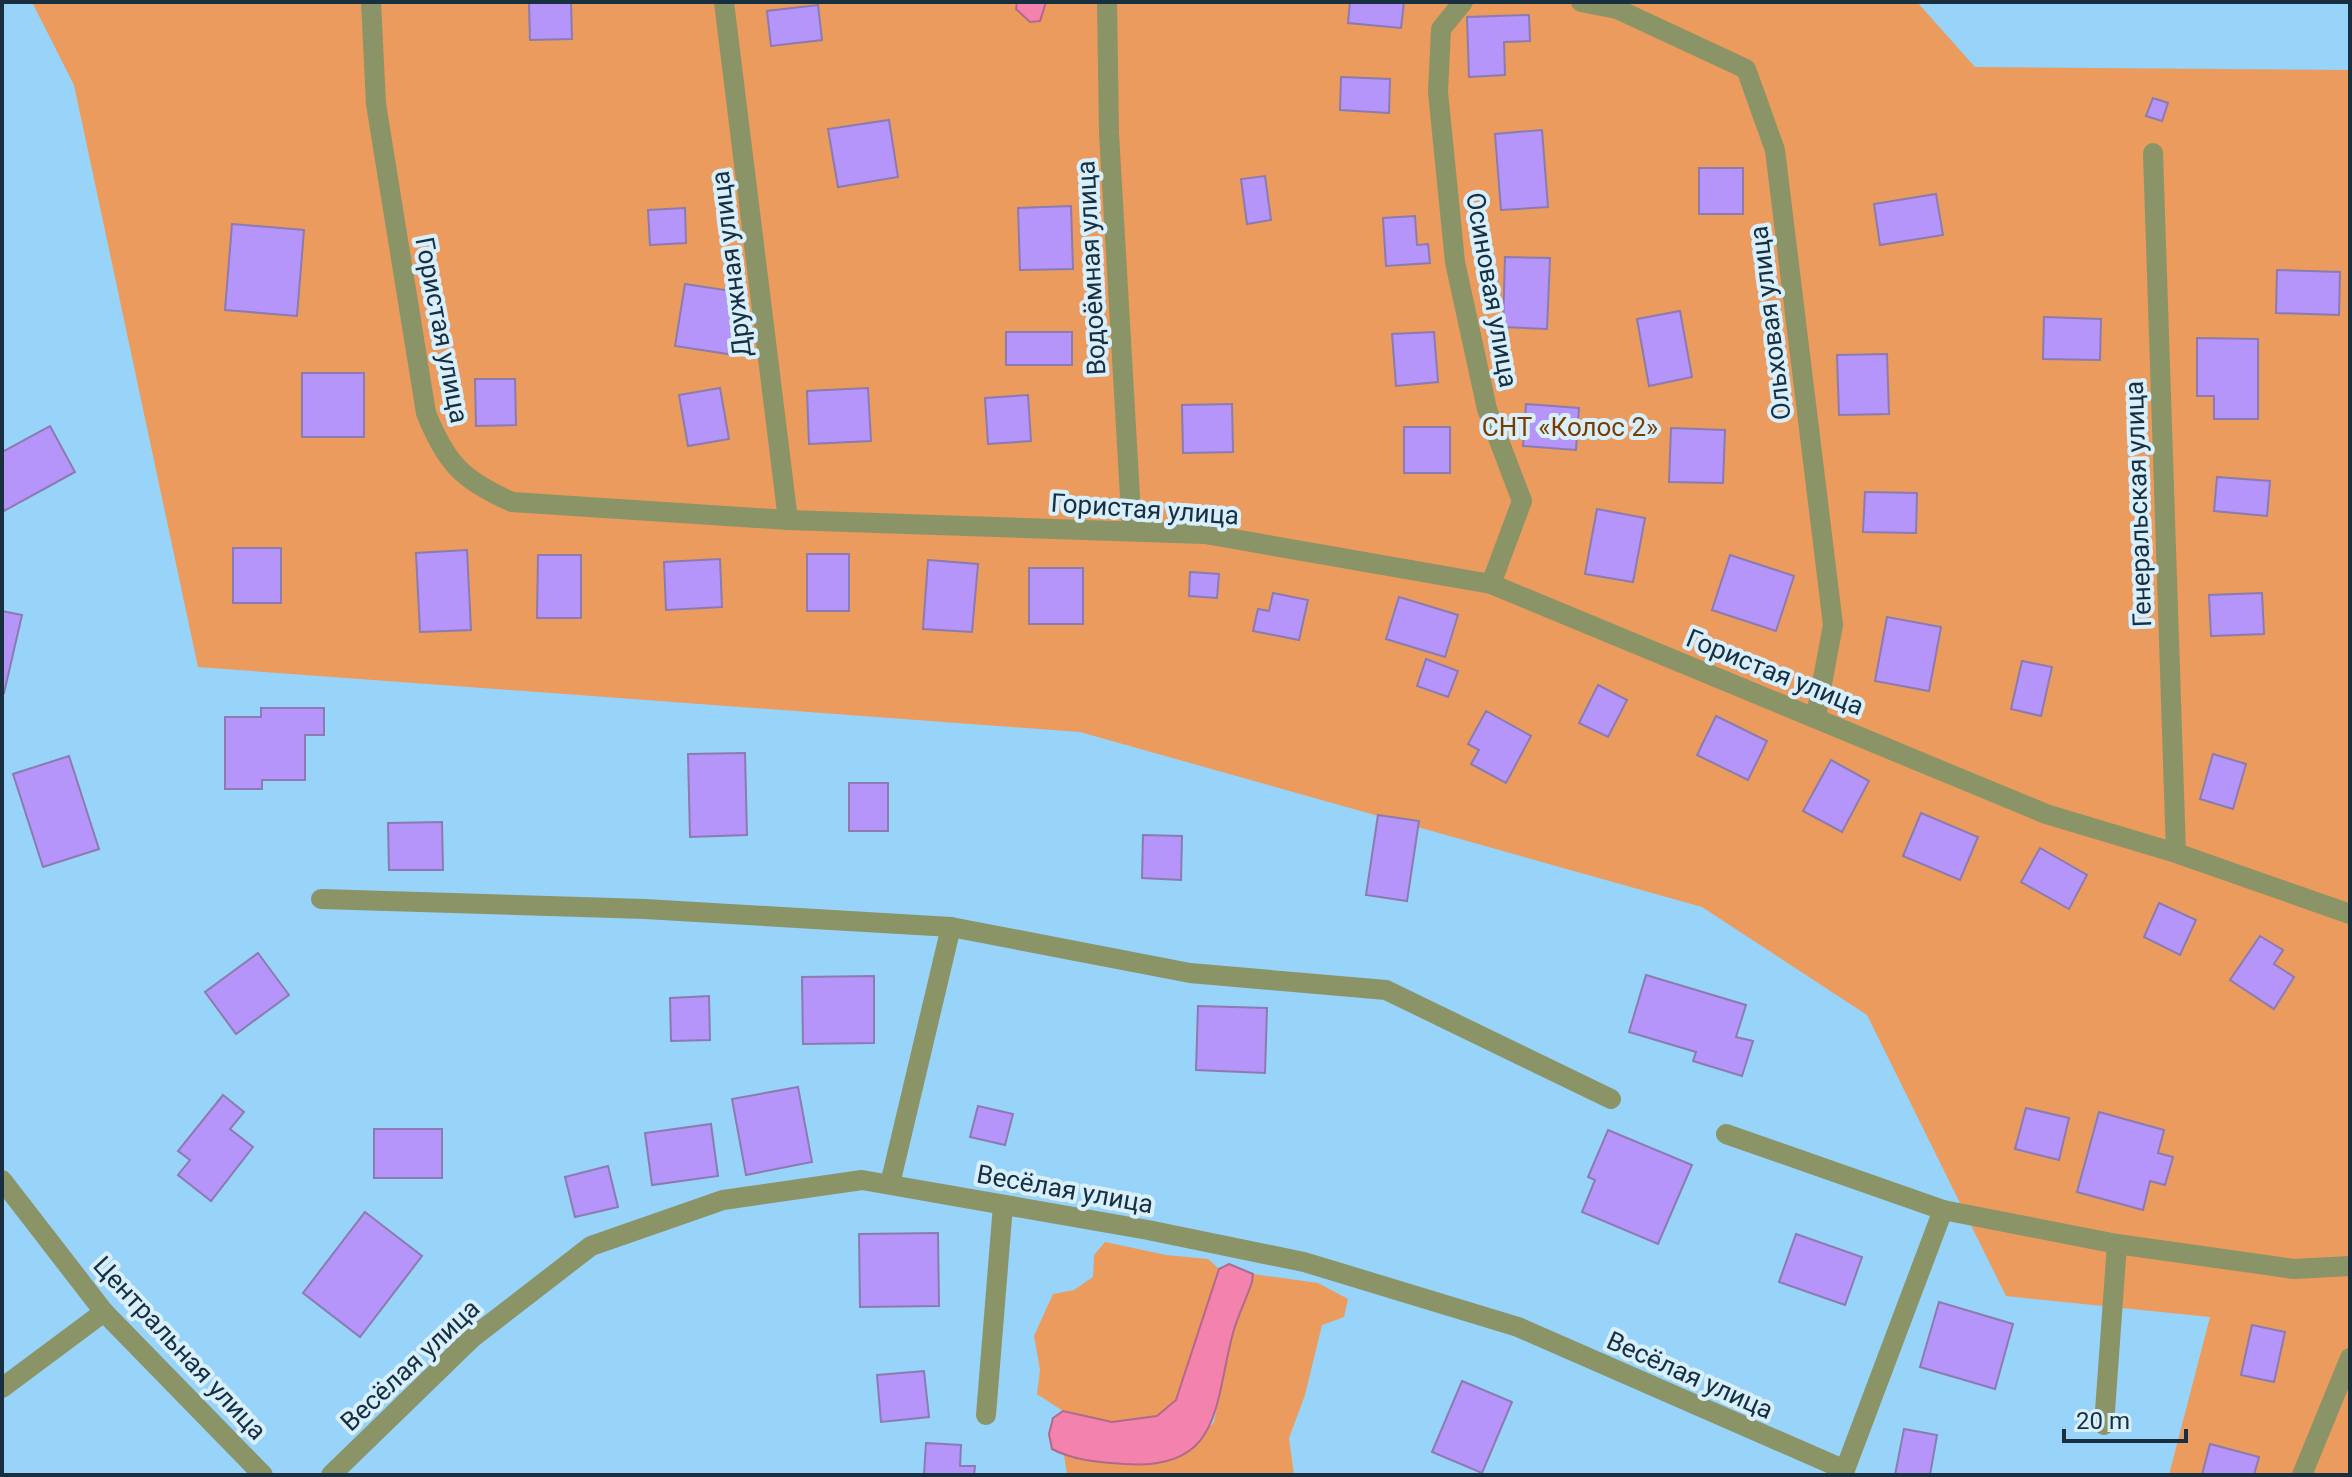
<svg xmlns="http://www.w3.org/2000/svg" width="2352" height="1477" font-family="Roboto,sans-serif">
  <rect width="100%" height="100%" fill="#98d3f9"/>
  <!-- green -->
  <g fill="#ea9b5d">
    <path d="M32,2H1917L1975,67L2350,70V1475H2169L2210,1317L2006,1296L1867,1015L1702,907L1080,732L198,667L74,85Z"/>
    <path d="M1105,1242L1166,1255L1208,1259L1219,1269L1176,1399L1157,1416L1112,1422L1063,1411L1037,1394L1040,1370L1034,1336L1053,1294L1074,1290L1093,1277L1094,1255Z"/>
    <path d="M1253,1274L1318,1283L1348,1299L1344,1317L1322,1325L1305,1395L1289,1438L1294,1475H1067L1064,1455L1129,1464L1182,1456L1214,1422L1232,1335Z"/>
  </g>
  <!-- water -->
  <g fill="#f382ad" stroke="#b1698c" stroke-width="2">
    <path d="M1017,2H1046L1040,21L1030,22L1016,9Z"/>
    <path d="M1229,1264L1253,1274L1252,1282C1246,1300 1238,1315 1233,1333C1214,1403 1223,1471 1124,1464C1099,1462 1075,1461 1052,1449L1049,1434L1053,1418L1063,1411L1112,1422L1157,1416L1176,1400L1219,1269Z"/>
  </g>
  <!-- building -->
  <g fill="#b595fa" stroke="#8b7bb0" stroke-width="2">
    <path d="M529,2H571L572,39L530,40Z"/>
    <path d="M1350,2H1404L1401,28L1348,23Z"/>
    <path d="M818,5L822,40L771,46L767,11Z"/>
    <path d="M1529,15L1530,41L1504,42L1505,75L1469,77L1467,17Z"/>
    <path d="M1341,77L1390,79L1389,113L1340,110Z"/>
    <path d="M2153,98L2168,103L2162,121L2146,116Z"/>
    <path d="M889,120L898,177L838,187L828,129Z"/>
    <path d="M1542,130L1548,207L1501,210L1495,134Z"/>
    <rect x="1699" y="168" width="44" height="46"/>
    <path d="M1265,176L1271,220L1247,224L1241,179Z"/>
    <path d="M1936,194L1943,235L1880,245L1874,204Z"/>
    <path d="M1071,206L1073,269L1020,270L1018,208Z"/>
    <path d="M685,208L686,243L650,245L648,210Z"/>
    <path d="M1415,216L1417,245L1428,244L1430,263L1386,266L1383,218Z"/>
    <path d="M232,224L304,230L297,316L225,310Z"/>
    <path d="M1505,257L1550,258L1547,329L1503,327Z"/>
    <path d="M2277,270L2340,272L2339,315L2276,313Z"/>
    <path d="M685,284L745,293L735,355L675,346Z"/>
    <path d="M1680,311L1692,377L1649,386L1637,319Z"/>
    <path d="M2044,317L2101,319L2100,360L2043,359Z"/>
    <rect x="1006" y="332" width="66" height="33"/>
    <path d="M1434,332L1438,382L1396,386L1392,334Z"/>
    <path d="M2197,338L2258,339V419H2214V396H2197Z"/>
    <path d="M1887,354L1889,414L1839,415L1837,355Z"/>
    <rect x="302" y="373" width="62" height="64"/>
    <path d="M475,379H515L516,425L476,426Z"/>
    <path d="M720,388L729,439L688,446L679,395Z"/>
    <path d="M868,388L871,441L809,444L807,391Z"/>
    <path d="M1028,395L1031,441L988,444L985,398Z"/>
    <path d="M1232,404L1233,452L1183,453L1182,405Z"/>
    <path d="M1526,404L1579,408L1576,450L1523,446Z"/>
    <path d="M50,426L75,472L2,512V452Z"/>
    <rect x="1404" y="427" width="46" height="46"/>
    <path d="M1671,428L1725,430L1723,483L1669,482Z"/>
    <path d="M2217,477L2270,481L2267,516L2214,511Z"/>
    <path d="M1865,492L1917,493L1916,533L1863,532Z"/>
    <path d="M1597,509L1645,518L1633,582L1585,574Z"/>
    <rect x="233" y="548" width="48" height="55"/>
    <path d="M467,550L471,630L420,632L416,553Z"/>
    <rect x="807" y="554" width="42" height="57"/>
    <path d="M538,555H581V618H537Z"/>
    <path d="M1730,555L1794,576L1776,631L1712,610Z"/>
    <path d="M720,559L722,607L666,610L664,562Z"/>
    <path d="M928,560L978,564L972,632L923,629Z"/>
    <rect x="1029" y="568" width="54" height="56"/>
    <path d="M1190,572L1219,574L1217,598L1189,596Z"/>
    <path d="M1273,593L1308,600L1299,640L1253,631L1258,609L1269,611Z"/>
    <path d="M2262,593L2264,634L2211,636L2209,595Z"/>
    <path d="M1399,597L1458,615L1445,657L1386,639Z"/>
    <path d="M2,611L22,615L4,693H2Z"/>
    <path d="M1887,617L1941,627L1929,691L1875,681Z"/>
    <path d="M1426,659L1458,671L1448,697L1417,686Z"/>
    <path d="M2022,661L2052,667L2041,716L2011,709Z"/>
    <path d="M1598,685L1627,700L1608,737L1579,723Z"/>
    <path d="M261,708H324V735H305V780H262V789H225V717H261Z"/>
    <path d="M1486,711L1531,736L1506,783L1471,764L1479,750L1468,744Z"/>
    <path d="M1716,716L1767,741L1748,780L1697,755Z"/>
    <path d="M745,753L747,835L690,837L688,754Z"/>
    <path d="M2213,754L2246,764L2233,809L2200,799Z"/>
    <path d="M69,756L99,849L43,867L13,774Z"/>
    <path d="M1831,760L1869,781L1842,832L1803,811Z"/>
    <rect x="849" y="783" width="39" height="48"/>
    <path d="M1921,813L1978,837L1960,880L1903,856Z"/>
    <path d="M1378,815L1419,821L1407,901L1366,895Z"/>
    <path d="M442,822L443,870H389L388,823Z"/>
    <path d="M1143,835L1182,836L1181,880L1142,878Z"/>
    <path d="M2040,848L2087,875L2069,909L2021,882Z"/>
    <path d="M2159,903L2196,920L2180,955L2144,937Z"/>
    <path d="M2260,936L2283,950L2274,964L2294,977L2274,1009L2230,980Z"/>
    <path d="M258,953L289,995L236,1034L205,992Z"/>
    <path d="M1646,975L1746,1005L1736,1037L1753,1041L1742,1076L1693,1061L1696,1052L1629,1032Z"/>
    <path d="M874,976V1043L803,1044L802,977Z"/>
    <path d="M709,996L710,1040L671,1041L670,998Z"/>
    <path d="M1198,1006L1267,1008L1265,1073L1196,1070Z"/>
    <path d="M798,1087L812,1162L746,1175L732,1099Z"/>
    <path d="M223,1095L244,1112L230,1129L253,1147L211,1201L178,1175L190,1160L178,1151Z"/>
    <path d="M978,1106L1013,1114L1005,1145L970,1137Z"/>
    <path d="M2026,1108L2069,1118L2059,1160L2015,1149Z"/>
    <path d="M2099,1112L2164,1130L2158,1153L2173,1157L2165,1185L2150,1181L2143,1210L2077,1192Z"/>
    <path d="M711,1124L718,1176L652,1185L645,1133Z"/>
    <rect x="374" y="1129" width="68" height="49"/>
    <path d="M1608,1130L1692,1165L1658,1244L1582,1212L1595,1180L1588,1177Z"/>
    <path d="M608,1166L618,1207L575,1217L565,1177Z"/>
    <path d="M365,1212L422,1256L360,1337L303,1293Z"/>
    <path d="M938,1233L939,1306L860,1307L859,1234Z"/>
    <path d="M1796,1234L1862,1257L1845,1305L1779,1282Z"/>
    <path d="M1939,1302L2013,1324L1995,1389L1920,1367Z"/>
    <path d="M2252,1325L2285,1332L2274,1382L2241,1375Z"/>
    <path d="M924,1371L929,1417L881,1422L877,1375Z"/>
    <path d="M1462,1381L1512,1402L1482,1473L1432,1452Z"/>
    <path d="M1904,1429L1937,1435L1930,1475H1895Z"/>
    <path d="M926,1443L961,1445L960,1466H975L974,1475H924Z"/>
    <path d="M2210,1444L2259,1457L2254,1475H2202Z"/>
  </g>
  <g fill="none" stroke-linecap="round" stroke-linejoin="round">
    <!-- minor -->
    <g stroke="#8b9466" stroke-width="20">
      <path d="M371,2L376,104L426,413C446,463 462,480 512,502L788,520L1205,534L1491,584L2046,814L2176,853L2350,914"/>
      <path d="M724,2L788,520"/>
      <path d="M1107,2L1109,133L1132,531"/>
      <path d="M1463,2L1441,29L1438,92L1455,262L1487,409L1522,501L1491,584"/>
      <path d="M1581,2L1617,9L1746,69L1775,150L1833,625L1816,716"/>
      <path d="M2153,153L2176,853"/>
      <path d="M321,899L645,909L951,927"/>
      <path d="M1726,1134L1943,1210"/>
      <path d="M2,1180L104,1312L263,1475"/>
      <path d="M890,1184L951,927L1190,973L1386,990L1611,1099"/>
      <path d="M2,1388L104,1312"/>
      <path d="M986,1415L1003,1205"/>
      <path d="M2104,1425L2117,1244"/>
      <path d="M331,1475L472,1338L591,1246L723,1200L862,1180L1148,1230L1304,1262L1518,1327L1845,1470"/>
      <path d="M1843,1475L1943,1210L2117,1244L2294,1269L2350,1266"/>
      <path d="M2302,1475L2350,1358"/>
    </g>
  </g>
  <g text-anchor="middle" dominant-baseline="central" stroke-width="8" stroke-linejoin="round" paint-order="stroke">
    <!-- street labels -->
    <g font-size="26" fill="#172f3e" stroke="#d8effe">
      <text transform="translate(731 264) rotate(-97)">Дружная улица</text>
      <text transform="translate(1091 268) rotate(-93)">Водоёмная улица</text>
      <text transform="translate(1492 290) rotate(80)">Осиновая улица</text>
      <text transform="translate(1770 323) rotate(-97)">Ольховая улица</text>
      <text transform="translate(442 330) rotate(79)">Гористая улица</text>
      <text transform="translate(2138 504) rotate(-92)">Генеральская улица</text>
      <text transform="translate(1145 509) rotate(4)">Гористая улица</text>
      <text transform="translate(1775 672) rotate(22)">Гористая улица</text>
      <text transform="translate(1065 1189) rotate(10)">Весёлая улица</text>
      <text transform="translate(180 1348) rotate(47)">Центральная улица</text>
      <text transform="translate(410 1365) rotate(-43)">Весёлая улица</text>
      <text transform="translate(1690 1375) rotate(24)">Весёлая улица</text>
    </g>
    <!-- park labels -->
    <g font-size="26" fill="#793d00" stroke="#d8effe">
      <text x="1570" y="427">СНТ «Колос 2»</text>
    </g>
  </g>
  <!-- border -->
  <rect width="2352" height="1477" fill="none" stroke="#172f3e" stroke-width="8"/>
  <!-- scale -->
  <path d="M2064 1429v12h122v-12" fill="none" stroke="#172f3e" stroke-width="4"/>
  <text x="2076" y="1429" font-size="24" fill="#172f3e" stroke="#d8effe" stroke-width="6" paint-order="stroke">20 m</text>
</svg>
